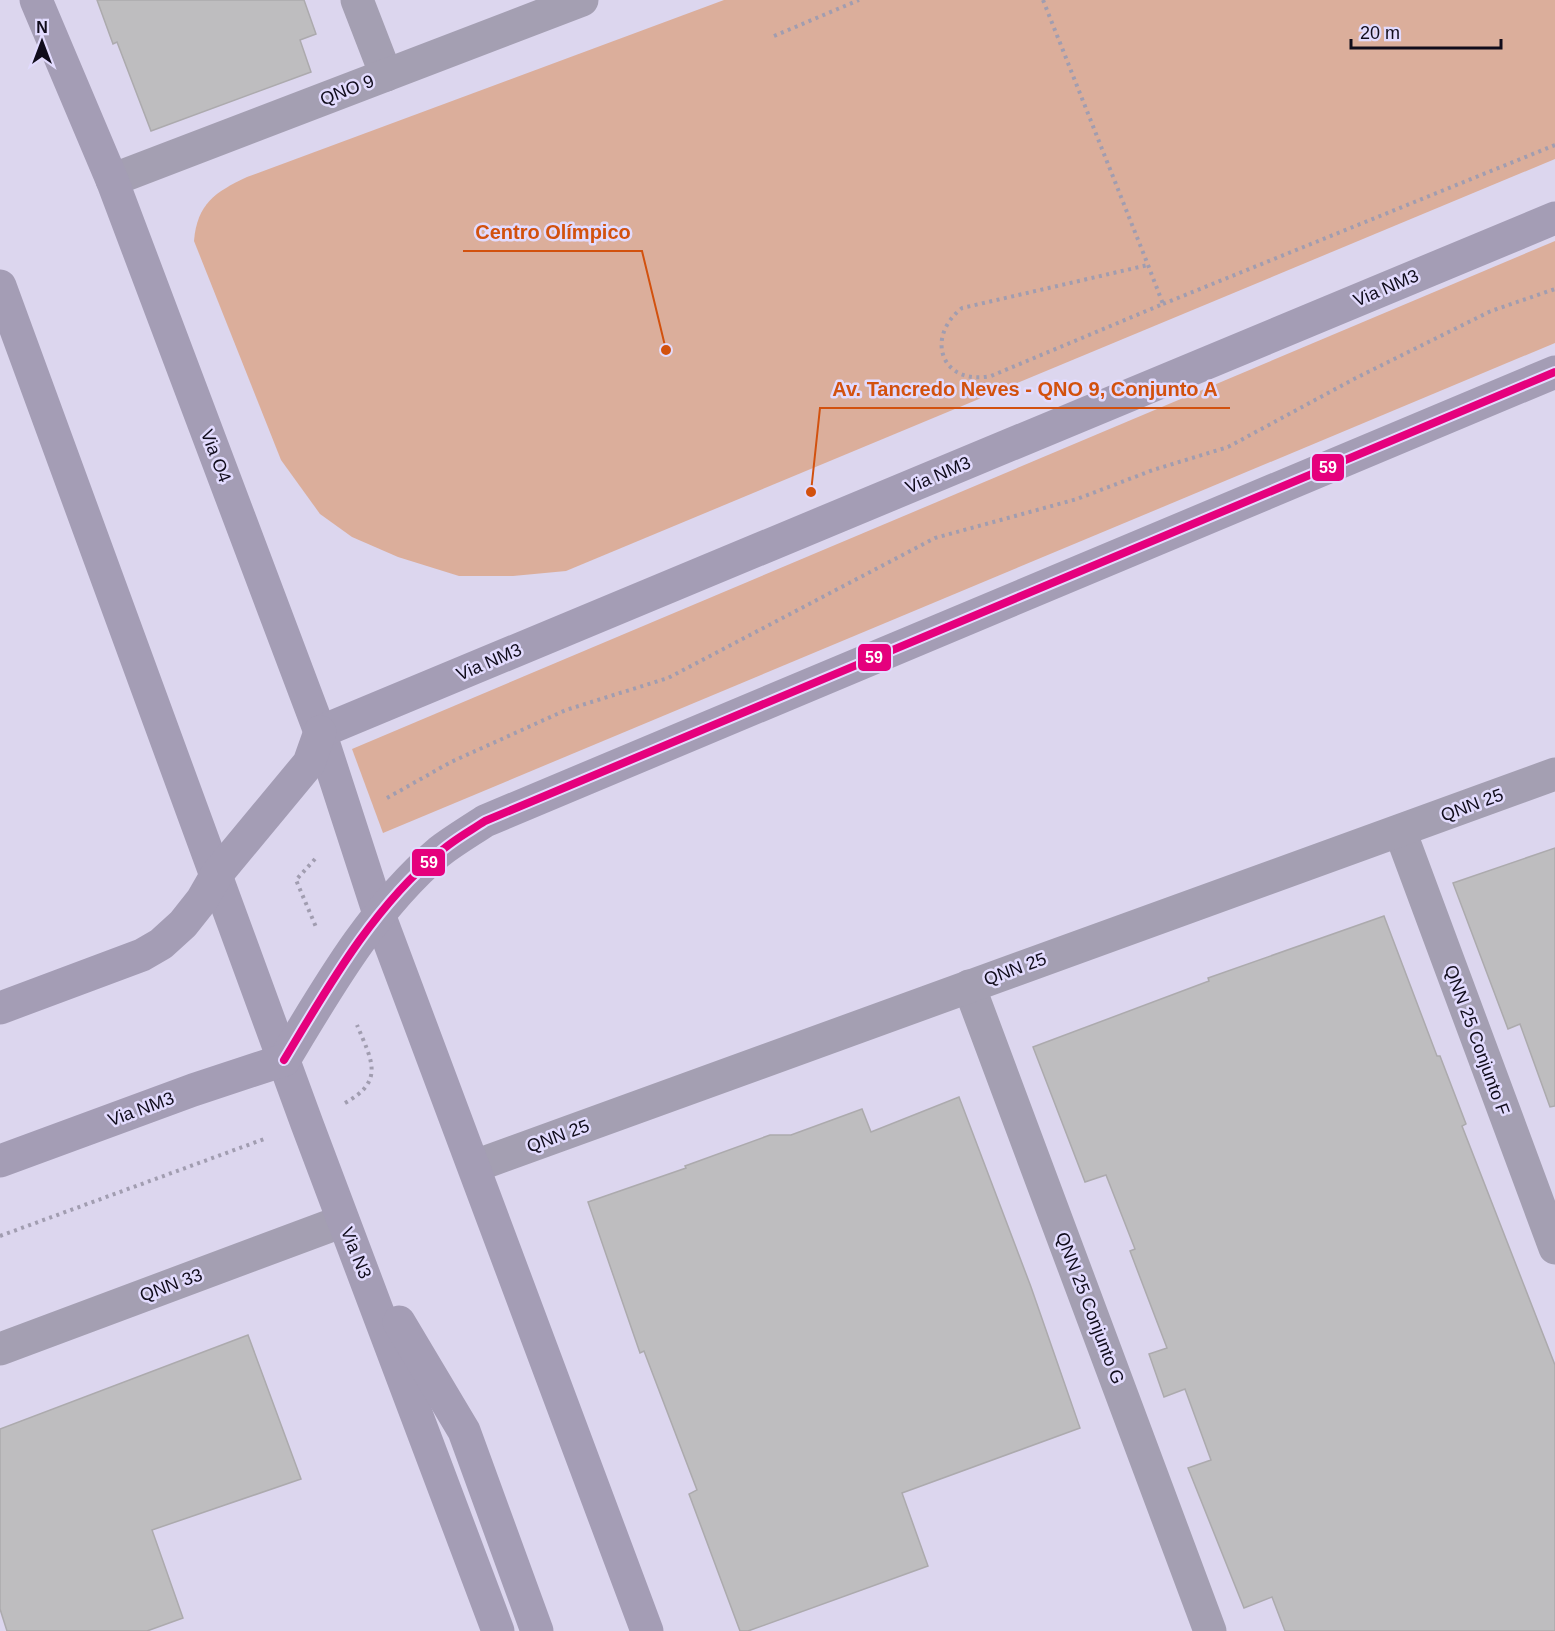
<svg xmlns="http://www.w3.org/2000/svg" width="1555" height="1631" font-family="Arial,sans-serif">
  <rect width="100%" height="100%" fill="#dcd6ee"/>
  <!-- green -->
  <g fill="#dbae9b">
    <path d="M724,0H1555V159L566,571L513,576H459L398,557L352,537L320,514L281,460L194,241C197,204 215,192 247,177Z"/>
    <path d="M1555,241V343L383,833L352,749Z"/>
  </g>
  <!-- building -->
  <g fill="#bebdbf" stroke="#acaaad" stroke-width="1.5">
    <path d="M97,0H304L316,34L300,40L311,72L151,131L117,42L113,44Z"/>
    <path d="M1555,848V1106L1550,1107L1520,1024L1508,1029L1453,883Z"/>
    <path d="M1384,916L1437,1056H1440L1466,1124L1462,1126L1555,1365V1631H1285L1272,1597L1244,1608L1188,1468L1211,1460L1185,1389L1164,1397L1149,1354L1167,1348L1130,1251L1135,1249L1106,1175L1085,1182L1033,1047L1209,981L1208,978Z"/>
    <path d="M959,1097L1031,1287L1080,1428L902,1493L928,1566L748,1631H740L689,1494L697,1490L644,1351L640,1353L588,1202L686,1168L685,1166L770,1135H791L862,1109L871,1132Z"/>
    <path d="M248,1335L301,1479L152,1530L183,1618L147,1631H7L0,1609V1429Z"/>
  </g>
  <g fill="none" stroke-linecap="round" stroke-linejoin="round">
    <!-- path -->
    <g stroke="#a19db0" stroke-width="4" stroke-dasharray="3 4.5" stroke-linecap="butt">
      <path d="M1043,0L1148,265L1163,304L991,376C942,386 924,338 962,308L1148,265"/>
      <path d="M774,36L859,0"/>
      <path d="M1163,304L1555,145"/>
      <path d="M387,798L451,762L566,710L668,678L935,538L1077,499L1153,470L1228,447L1354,379L1491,311L1555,289"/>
      <path d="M315,859L296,880L316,927"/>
      <path d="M345,1103C385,1081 372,1061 357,1025"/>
      <path d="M0,1236L267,1138"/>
    </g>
    <!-- minor -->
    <g stroke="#a49fb2" stroke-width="33">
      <path d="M357,0L386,75"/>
      <path d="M1400,831L1555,1248"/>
      <path d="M969,986L1210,1631"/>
    </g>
    <!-- tertiary -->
    <g stroke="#a49fb2" stroke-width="33">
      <path d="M112,180L582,0"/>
      <path d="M475,1166L1555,774"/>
      <path d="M0,1349L343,1221"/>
    </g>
    <!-- secondary -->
    <g stroke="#a49db5" stroke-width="33">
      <path d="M36,0L112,180L320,732L380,917L647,1631"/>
      <path d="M0,286L307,1124L498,1631"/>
      <path d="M320,732L1555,218"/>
      <path d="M0,1008L142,955L161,944L183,924L202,900L217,874L309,763L320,732"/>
      <path d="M284,1060C328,987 373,908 439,852C453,841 470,831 485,821L1555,372"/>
      <path d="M0,1161L193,1090L284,1060"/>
      <path d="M399,1322L464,1431L537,1631"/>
    </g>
    <!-- bus-1 casing -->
    <g stroke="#e2dbfe" stroke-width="12">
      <path id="bus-1" d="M284,1060C328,987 373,907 440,852C453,840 470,831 485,821L1555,372"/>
    </g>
    <!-- bus-1 -->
    <use href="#bus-1" stroke="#e5007d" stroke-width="8"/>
  </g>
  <g text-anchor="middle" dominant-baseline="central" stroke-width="5" stroke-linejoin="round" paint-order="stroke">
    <!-- street labels -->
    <g font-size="18" fill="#100c1b" stroke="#e2dbfe">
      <text transform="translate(347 90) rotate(-21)">QNO 9</text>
      <text transform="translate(1386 288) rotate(-23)">Via NM3</text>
      <text transform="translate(216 456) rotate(69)">Via O4</text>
      <text transform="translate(938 475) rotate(-23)">Via NM3</text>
      <text transform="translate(489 662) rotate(-23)">Via NM3</text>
      <text transform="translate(1472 805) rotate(-20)">QNN 25</text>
      <text transform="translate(1015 969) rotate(-20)">QNN 25</text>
      <text transform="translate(1477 1040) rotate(70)">QNN 25 Conjunto F</text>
      <text transform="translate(141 1109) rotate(-20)">Via NM3</text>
      <text transform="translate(558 1136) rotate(-20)">QNN 25</text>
      <text transform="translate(356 1253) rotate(68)">Via N3</text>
      <text transform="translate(171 1285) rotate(-20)">QNN 33</text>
      <text transform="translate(1090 1308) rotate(69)">QNN 25 Conjunto G</text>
    </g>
  </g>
  <!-- callouts -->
  <path fill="none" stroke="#d2510e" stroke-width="2" d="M666 350L642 251H463M811 492L820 408H1230"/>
  <g fill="#d2510e" stroke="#e2dbfe" stroke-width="2">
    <circle cx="666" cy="350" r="6"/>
    <circle cx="811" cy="492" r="6"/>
  </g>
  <g font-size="20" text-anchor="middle" font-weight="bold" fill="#d2510e" stroke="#e2dbfe" stroke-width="5" stroke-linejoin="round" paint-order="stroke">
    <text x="553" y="239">Centro Olímpico</text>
    <text x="1025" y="396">Av. Tancredo Neves - QNO 9, Conjunto A</text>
  </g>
  <g stroke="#e2dbfe" stroke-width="2">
    <rect x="1311" y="453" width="34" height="29" rx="6" fill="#e5007d"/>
    <rect x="857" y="643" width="35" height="29" rx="6" fill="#e5007d"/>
    <rect x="411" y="848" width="35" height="29" rx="6" fill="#e5007d"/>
  </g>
  <g font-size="16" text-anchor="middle" font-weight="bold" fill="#fff">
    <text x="1328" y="473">59</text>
    <text x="874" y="663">59</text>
    <text x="429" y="868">59</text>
  </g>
  <!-- north arrow -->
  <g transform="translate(42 42)" stroke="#e2dbfe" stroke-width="4.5" paint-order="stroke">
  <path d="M0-4.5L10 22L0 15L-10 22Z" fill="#100c1b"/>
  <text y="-9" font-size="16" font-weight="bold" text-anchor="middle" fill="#100c1b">N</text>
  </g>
  <!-- scale -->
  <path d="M1351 39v9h150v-9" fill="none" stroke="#100c1b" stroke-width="3"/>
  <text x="1360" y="39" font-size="18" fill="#100c1b" stroke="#e2dbfe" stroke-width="4.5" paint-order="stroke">20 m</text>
</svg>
